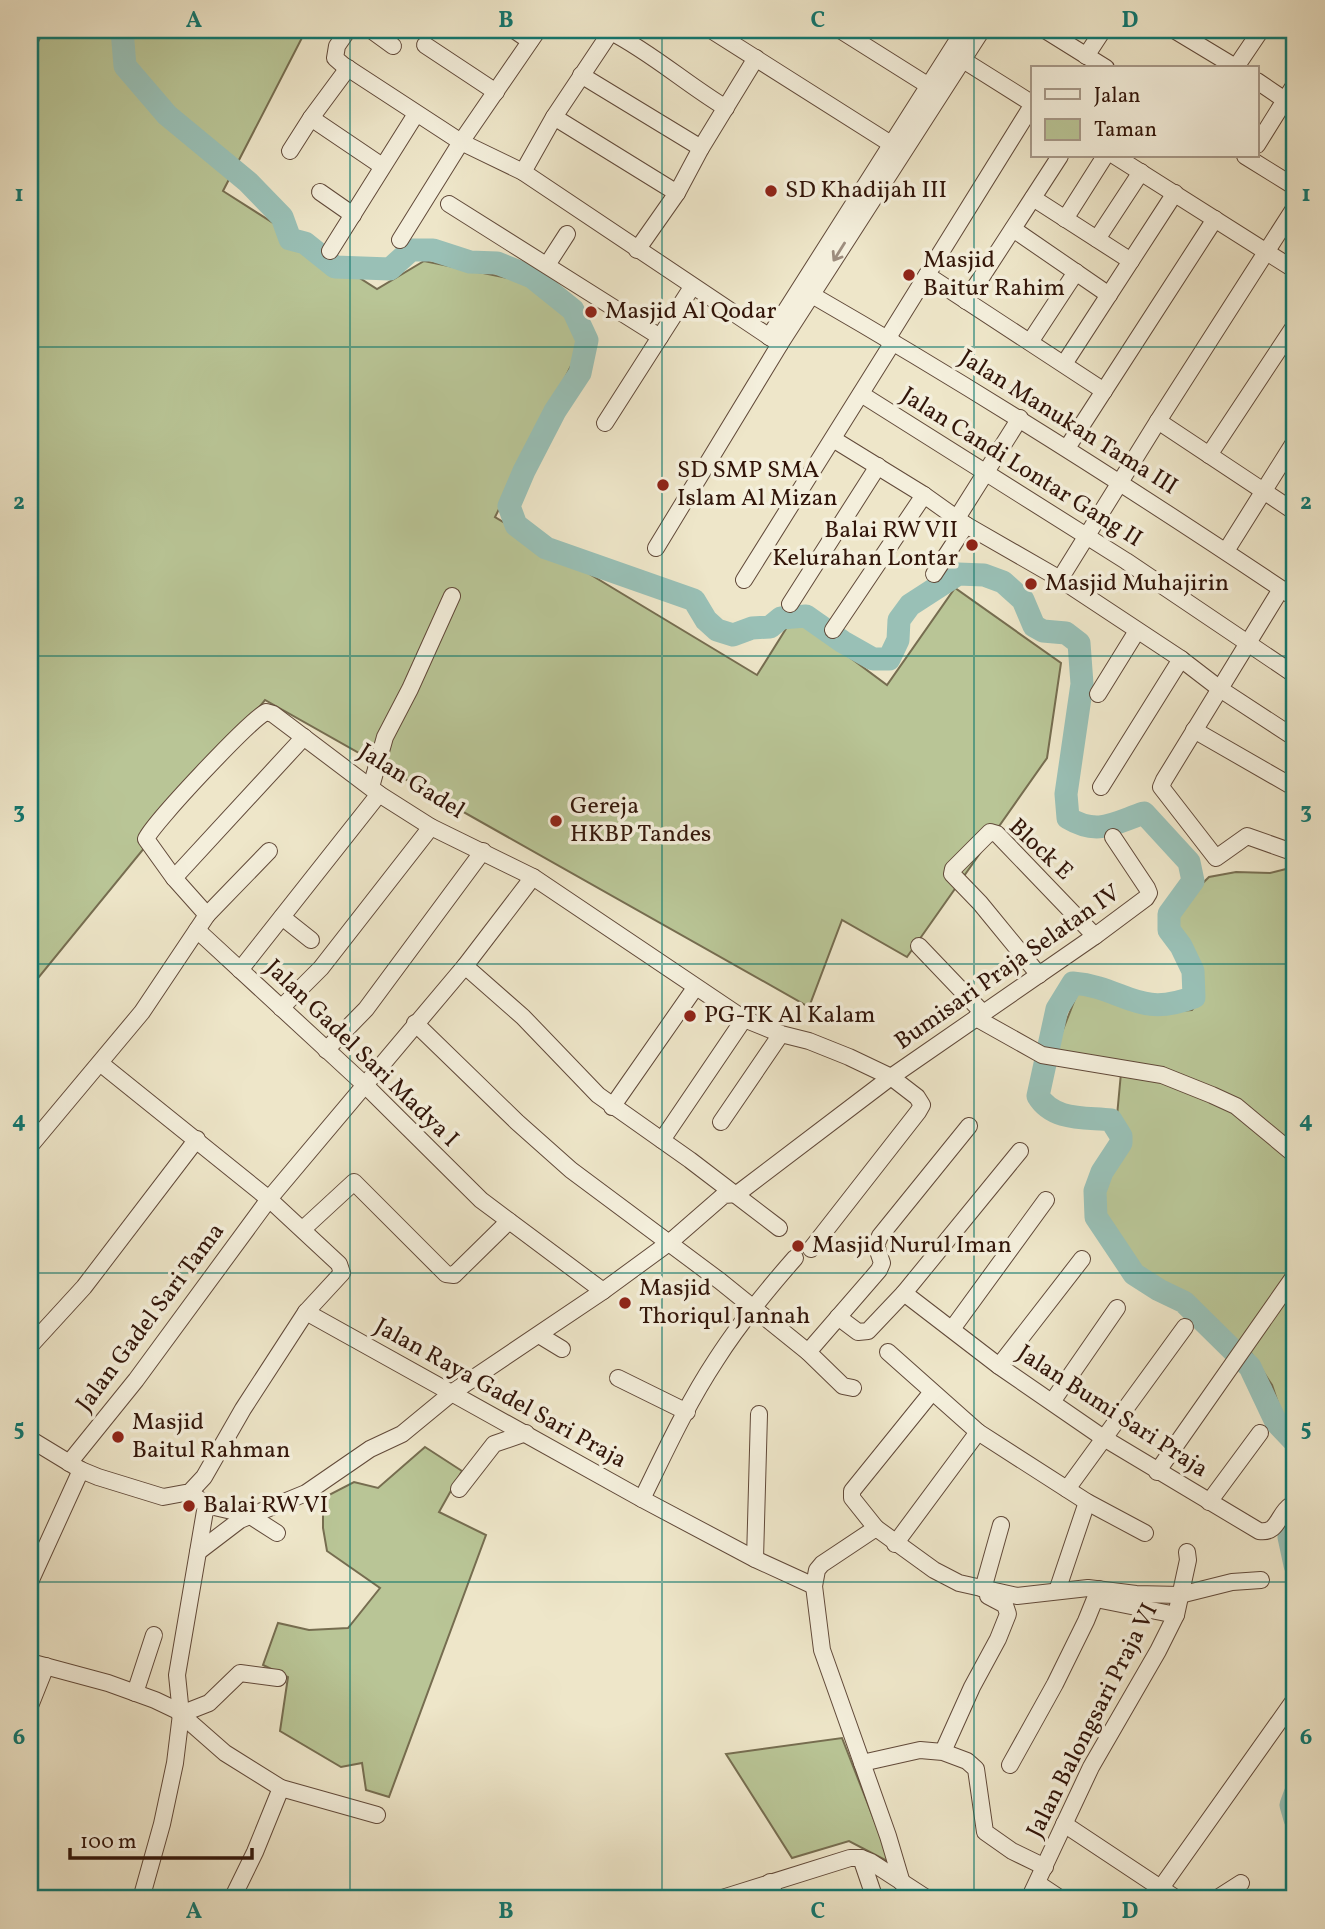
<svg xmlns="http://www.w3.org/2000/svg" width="1325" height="1929" font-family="Vollkorn,serif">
  <rect width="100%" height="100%" fill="#eee6c9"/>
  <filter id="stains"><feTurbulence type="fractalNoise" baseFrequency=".00286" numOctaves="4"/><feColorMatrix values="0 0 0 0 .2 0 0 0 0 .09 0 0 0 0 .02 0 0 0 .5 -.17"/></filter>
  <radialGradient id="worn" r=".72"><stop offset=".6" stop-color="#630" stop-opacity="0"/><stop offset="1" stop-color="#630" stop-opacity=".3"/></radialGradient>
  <!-- green -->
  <g fill="#b9c596" stroke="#766d50" stroke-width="2">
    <path d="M44,30H306L223,191L377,289L424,261L561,289L581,346L495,517L757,675L794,616L887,685L955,588L1061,663L1047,758L907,957L842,920L809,1007L265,700L30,988V58Z"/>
    <path d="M1294,867L1295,870V1433L1284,1421L1272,1385L1251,1353L1191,1300L1140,1270L1129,1259L1101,1214L1105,1181L1124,1153L1128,1138L1117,1116L1122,1062L1053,1055L1077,994C1102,988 1107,1003 1129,1008C1149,1013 1171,1011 1192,1010C1195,1006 1199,1001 1201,996C1207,973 1186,943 1172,925L1176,909L1209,877L1236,872L1270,873Z"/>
    <path d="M425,1447L462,1471L439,1512L486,1535L389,1797L366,1790L362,1763L341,1767L280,1731L288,1677L263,1665L278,1623L309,1630L348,1628L380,1588L327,1551L323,1528V1498L354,1482L378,1488Z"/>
    <path d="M842,1738L891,1863L849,1841L792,1858L726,1754Z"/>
  </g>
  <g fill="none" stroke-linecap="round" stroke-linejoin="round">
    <!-- river -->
    <g stroke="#99c0b6" stroke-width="23">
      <path d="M122,30L125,66L167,115L248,182L282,217L290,239L305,243L335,267L390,269L411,250H433L470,262L497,263L532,277L573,310L587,340L580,373L555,411L524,471L509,506L516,525L546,548L694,600L706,620L717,630L733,635L752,628L770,627L781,618L806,616L843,642L873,659H889L898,640L899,620L910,605L958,574L984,575L1003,582L1023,600L1034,626L1043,631L1066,633L1079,643L1082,684L1066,794L1068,818C1098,836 1114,823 1144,813L1189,862L1193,881L1169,914V930L1181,946L1193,971L1194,997C1137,1019 1124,987 1073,983L1057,1009L1038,1096C1053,1121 1085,1117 1111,1120L1121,1136V1143L1102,1172L1095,1191L1096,1217L1134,1274L1159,1290L1184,1302L1250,1367L1276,1422L1295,1442"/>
      <path d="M1295,1510L1289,1537L1295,1565"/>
      <path d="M1295,1794L1291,1805L1295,1819"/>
    </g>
    <!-- minor casing -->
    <g stroke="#614939" stroke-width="18">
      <g id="minor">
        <path d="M348,30L337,46L335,58L343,65L461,142L523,172L780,344"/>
        <path d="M371,30L393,46"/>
        <path d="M514,30L530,41"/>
        <path d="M711,30L891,144"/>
        <path d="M840,30L929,86"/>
        <path d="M1045,30L1106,68"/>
        <path d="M1174,30L1237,68"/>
        <path d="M611,32C652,53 686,84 726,108"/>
        <path d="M425,45L496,92"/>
        <path d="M1086,56L1103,30"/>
        <path d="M1236,67L1261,30"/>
        <path d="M581,75L701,148"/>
        <path d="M1257,81L1285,100"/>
        <path d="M554,117L677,193"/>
        <path d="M311,118L382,166"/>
        <path d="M1257,145L1295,84"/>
        <path d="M290,151L311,118L348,68"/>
        <path d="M1115,156L1295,270"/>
        <path d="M1245,156L1295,187"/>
        <path d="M523,172L554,117L612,30"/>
        <path d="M320,192L353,215"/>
        <path d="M1033,198L1131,261"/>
        <path d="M449,204L660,337"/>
        <path d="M1065,219L1105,156"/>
        <path d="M1013,229L1109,295"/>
        <path d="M1097,239L1141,172"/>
        <path d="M400,240L461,142L538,30"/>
        <path d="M637,250L677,193L701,148L756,58"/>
        <path d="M330,251L416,114"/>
        <path d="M547,265L567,234"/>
        <path d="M927,275L1104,391"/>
        <path d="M812,295C977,390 1137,492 1295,598"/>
        <path d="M966,301L1060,156"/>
        <path d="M769,337L964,30"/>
        <path d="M887,339L1033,104L963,60"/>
        <path d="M1030,342L1076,272"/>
        <path d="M1064,364L1175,193"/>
        <path d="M861,394L1126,561L1295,675"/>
        <path d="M1158,421L1295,512"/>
        <path d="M605,423L692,287"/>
        <path d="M833,439L924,495L966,525L1060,579L1181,659L1220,689L1295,738"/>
        <path d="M1067,448L1215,219"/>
        <path d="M1209,455L1295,325"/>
        <path d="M957,518L1020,418"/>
        <path d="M656,548L780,344L982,30"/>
        <path d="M1226,551L1295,441"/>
        <path d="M934,574L966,525"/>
        <path d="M1060,579L1158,421L1295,207"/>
        <path d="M744,580L893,342"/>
        <path d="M1281,589L1164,780L1161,787L1216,858L1247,836L1295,853"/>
        <path d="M790,604L878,466"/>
        <path d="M833,630L924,495"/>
        <path d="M1098,694L1137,631"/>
        <path d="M1194,730L1295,788"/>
        <path d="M371,787L385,737L410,689L452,596"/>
        <path d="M1101,787L1181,659"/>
        <path d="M174,878L304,737"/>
        <path d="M207,915L269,851"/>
        <path d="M282,917L311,940"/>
        <path d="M197,930L365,1085L481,1200L603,1291"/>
        <path d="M919,946L983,1013"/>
        <path d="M465,966L523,1017L598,1095L690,1160L779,1228"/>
        <path d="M240,970L379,794"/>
        <path d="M1039,975L980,903L952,874L953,869L990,832L997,834L1095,936"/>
        <path d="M281,1008L321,968L431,827"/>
        <path d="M976,1018L1042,1055L1162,1075L1212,1095L1236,1106L1295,1155"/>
        <path d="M415,1023L517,1122L571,1170L720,1281L808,1352L843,1386L853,1388"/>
        <path d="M326,1050L366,1009L483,851"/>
        <path d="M612,1107L695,988"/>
        <path d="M721,1122L781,1034"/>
        <path d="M662,1140L744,1019"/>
        <path d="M30,1146L142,1012L207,915L174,878L146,839C153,823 249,721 266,712L273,714L379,794L431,827L533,877L744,1019L781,1034L809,1041L849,1057L891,1077L917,1097L922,1105L918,1112L811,1249"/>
        <path d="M303,1229L354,1182L446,1274L454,1275L509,1221"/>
        <path d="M904,1293L999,1366L1102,1437L1259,1531C1279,1534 1277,1514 1291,1505L1295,1507"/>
        <path d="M306,1312L642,1499L755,1559L814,1586"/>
        <path d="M838,1317L858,1332L868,1331L904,1293L1020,1151"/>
        <path d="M952,1329L1046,1200"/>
        <path d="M539,1335L562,1349"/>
        <path d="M30,1346L84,1287L197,1139"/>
        <path d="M808,1352L879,1270L882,1263L876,1245L880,1236L969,1126"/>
        <path d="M888,1352L978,1432L1087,1502L1145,1533"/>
        <path d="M999,1366L1082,1259"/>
        <path d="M618,1378L687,1412"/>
        <path d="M1052,1402L1117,1308"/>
        <path d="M30,1439L81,1470L98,1477L163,1497L190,1492L204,1477L243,1409L306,1312L342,1273L339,1264L269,1199L100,1063"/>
        <path d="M69,1463L136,1380L269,1199L465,966L533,877"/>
        <path d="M1157,1472L1295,1275"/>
        <path d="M459,1489L494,1444L526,1433"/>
        <path d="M1067,1489L1185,1327"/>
        <path d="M642,1499C665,1452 687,1404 716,1360C739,1324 766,1291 795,1258"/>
        <path d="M1209,1502L1260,1433"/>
        <path d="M206,1505L249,1515L277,1533"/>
        <path d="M876,1528L852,1498V1491L932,1392"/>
        <path d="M895,1544L978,1432"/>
        <path d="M198,1552L240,1520L306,1493L370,1449L402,1434L453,1392L603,1291L670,1242L724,1195L737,1194L891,1077L1095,936L1146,898L1149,893L1147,888L1113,837"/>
        <path d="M755,1559L759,1414"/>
        <path d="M30,1582L81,1470"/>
        <path d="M983,1589L1001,1525"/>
        <path d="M1057,1591L1087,1502"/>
        <path d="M1096,1599L1176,1615"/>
        <path d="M30,1662L108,1683L155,1700L176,1710L225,1753L281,1788L377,1815"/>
        <path d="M135,1693L154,1635"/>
        <path d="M30,1706L46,1666"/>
        <path d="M181,1714L209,1703L240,1673L278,1678"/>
        <path d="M945,1747L972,1687L998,1639L1008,1614L1005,1605L988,1596"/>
        <path d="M862,1763L920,1750L943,1752L967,1761L976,1769L985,1832L1012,1851L1045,1867"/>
        <path d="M1010,1765L1055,1684L1086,1621L1099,1589"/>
        <path d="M1064,1824L1177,1899"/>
        <path d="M861,1858L875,1899"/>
        <path d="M770,1882L776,1899"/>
        <path d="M902,1883L888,1836L822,1650L814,1586L817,1570L822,1564L876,1528L934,1570L959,1583L1017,1596L1088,1588L1136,1594L1180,1595L1232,1582L1261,1580"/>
        <path d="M1037,1883L1061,1899"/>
        <path d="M141,1899L162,1824L175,1763L181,1714L177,1675L206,1505L190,1492"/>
        <path d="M232,1899L255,1852L281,1788"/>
        <path d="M719,1899L850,1858H861L871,1862L928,1899"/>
        <path d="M1029,1899L1091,1767L1158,1651L1176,1615L1188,1560L1187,1552"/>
        <path d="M1153,1899L1295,1699"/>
        <path d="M1216,1899L1241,1883"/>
      </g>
    </g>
    <!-- minor -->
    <use href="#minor" stroke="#f4efdc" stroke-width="16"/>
  </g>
  <!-- one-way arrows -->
  <defs><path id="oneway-shaft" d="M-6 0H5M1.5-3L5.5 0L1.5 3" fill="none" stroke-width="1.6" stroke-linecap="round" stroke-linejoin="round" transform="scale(1.75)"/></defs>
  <use stroke="#9d8d7d" href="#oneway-shaft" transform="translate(839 252) rotate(122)"/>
  <!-- grid -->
  <path fill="none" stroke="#0f766e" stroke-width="2" stroke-opacity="0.55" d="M350,30V1899M662,30V1899M974,30V1899M30,347H1295M30,656H1295M30,964H1295M30,1273H1295M30,1582H1295"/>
  <!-- markers -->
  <g fill="#8f2418" stroke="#f4efdc" stroke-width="2.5">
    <circle cx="771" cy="191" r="7"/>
    <circle cx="909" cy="275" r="7"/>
    <circle cx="591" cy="312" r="7"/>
    <circle cx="663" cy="485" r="7"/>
    <circle cx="972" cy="545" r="7"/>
    <circle cx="1031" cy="584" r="7"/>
    <circle cx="556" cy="821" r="7"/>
    <circle cx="690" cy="1016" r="7"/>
    <circle cx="798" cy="1246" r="7"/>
    <circle cx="625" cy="1303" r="7"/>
    <circle cx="118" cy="1437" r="7"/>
    <circle cx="189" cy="1506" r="7"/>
  </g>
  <g text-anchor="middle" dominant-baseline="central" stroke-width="7" stroke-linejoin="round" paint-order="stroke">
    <!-- poi labels -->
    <g font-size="24" fill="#321509" stroke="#f4efdc" text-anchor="start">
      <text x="785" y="191">SD Khadijah III</text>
      <text x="923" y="261">Masjid<tspan x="923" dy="28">Baitur Rahim</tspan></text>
      <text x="605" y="312">Masjid Al Qodar</text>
      <text x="677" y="471">SD SMP SMA<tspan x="677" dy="28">Islam Al Mizan</tspan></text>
      <text x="958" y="531" text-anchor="end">Balai RW VII<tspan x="958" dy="28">Kelurahan Lontar</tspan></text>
      <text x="1045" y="584">Masjid Muhajirin</text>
      <text x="570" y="807">Gereja<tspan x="570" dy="28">HKBP Tandes</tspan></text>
      <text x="704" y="1016">PG-TK Al Kalam</text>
      <text x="812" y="1246">Masjid Nurul Iman</text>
      <text x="639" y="1289">Masjid<tspan x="639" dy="28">Thoriqul Jannah</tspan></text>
      <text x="132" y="1423">Masjid<tspan x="132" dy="28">Baitul Rahman</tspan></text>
      <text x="203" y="1506">Balai RW VI</text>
    </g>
    <!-- street labels -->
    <g font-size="24" fill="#321509" stroke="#f4efdc">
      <text transform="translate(1068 423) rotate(32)">Jalan Manukan Tama III</text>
      <text transform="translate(1021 468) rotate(32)">Jalan Candi Lontar Gang II</text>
      <text transform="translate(411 782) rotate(32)">Jalan Gadel</text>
      <text transform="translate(1040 850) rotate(43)">Block E</text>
      <text transform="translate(1008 968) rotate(-35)">Bumisari Praja Selatan IV</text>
      <text transform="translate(361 1054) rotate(44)">Jalan Gadel Sari Madya I</text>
      <text transform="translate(151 1318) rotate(-53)">Jalan Gadel Sari Tama</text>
      <text transform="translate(500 1394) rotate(29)">Jalan Raya Gadel Sari Praja</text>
      <text transform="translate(1112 1412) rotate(33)">Jalan Bumi Sari Praja</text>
      <text transform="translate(1093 1721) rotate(-63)">Jalan Balongsari Praja VI</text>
    </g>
  </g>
  <!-- margin -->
  <rect width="1325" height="1929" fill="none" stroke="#eee6c9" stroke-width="77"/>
  <!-- legend -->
  <rect x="1031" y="66" width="228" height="91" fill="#f4efdc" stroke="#a69888" stroke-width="2"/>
  <rect x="1045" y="89" width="35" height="10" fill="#f4efdc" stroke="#a69888" stroke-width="2"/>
  <text x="1094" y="102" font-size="21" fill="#321509">Jalan</text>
  <rect x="1045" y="119" width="35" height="21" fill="#b9c596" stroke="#a69888" stroke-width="2"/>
  <text x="1094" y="136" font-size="21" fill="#321509">Taman</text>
  <!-- scale -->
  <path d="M70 1848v10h182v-10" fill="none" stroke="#321509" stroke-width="3.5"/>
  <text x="80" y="1848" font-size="21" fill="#321509" stroke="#f4efdc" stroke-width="5" paint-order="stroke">100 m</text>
  <rect x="38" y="38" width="1248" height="1852" fill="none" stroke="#0f766e" stroke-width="2.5"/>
  <g font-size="23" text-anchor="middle" font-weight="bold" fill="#0f766e">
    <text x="194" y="27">A</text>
    <text x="506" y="27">B</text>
    <text x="818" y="27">C</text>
    <text x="1130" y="27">D</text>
    <text x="19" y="201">1</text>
    <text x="1306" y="201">1</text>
    <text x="19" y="509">2</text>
    <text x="1306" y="509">2</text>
    <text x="19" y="818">3</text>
    <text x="1306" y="818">3</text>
    <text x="19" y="1127">4</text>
    <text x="1306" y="1127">4</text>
    <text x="19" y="1435">5</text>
    <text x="1306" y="1435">5</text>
    <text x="19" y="1744">6</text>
    <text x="1306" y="1744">6</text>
    <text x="194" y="1918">A</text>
    <text x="506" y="1918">B</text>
    <text x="818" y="1918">C</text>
    <text x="1130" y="1918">D</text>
  </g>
  <rect width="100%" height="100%" filter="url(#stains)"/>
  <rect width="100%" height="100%" fill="url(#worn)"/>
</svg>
